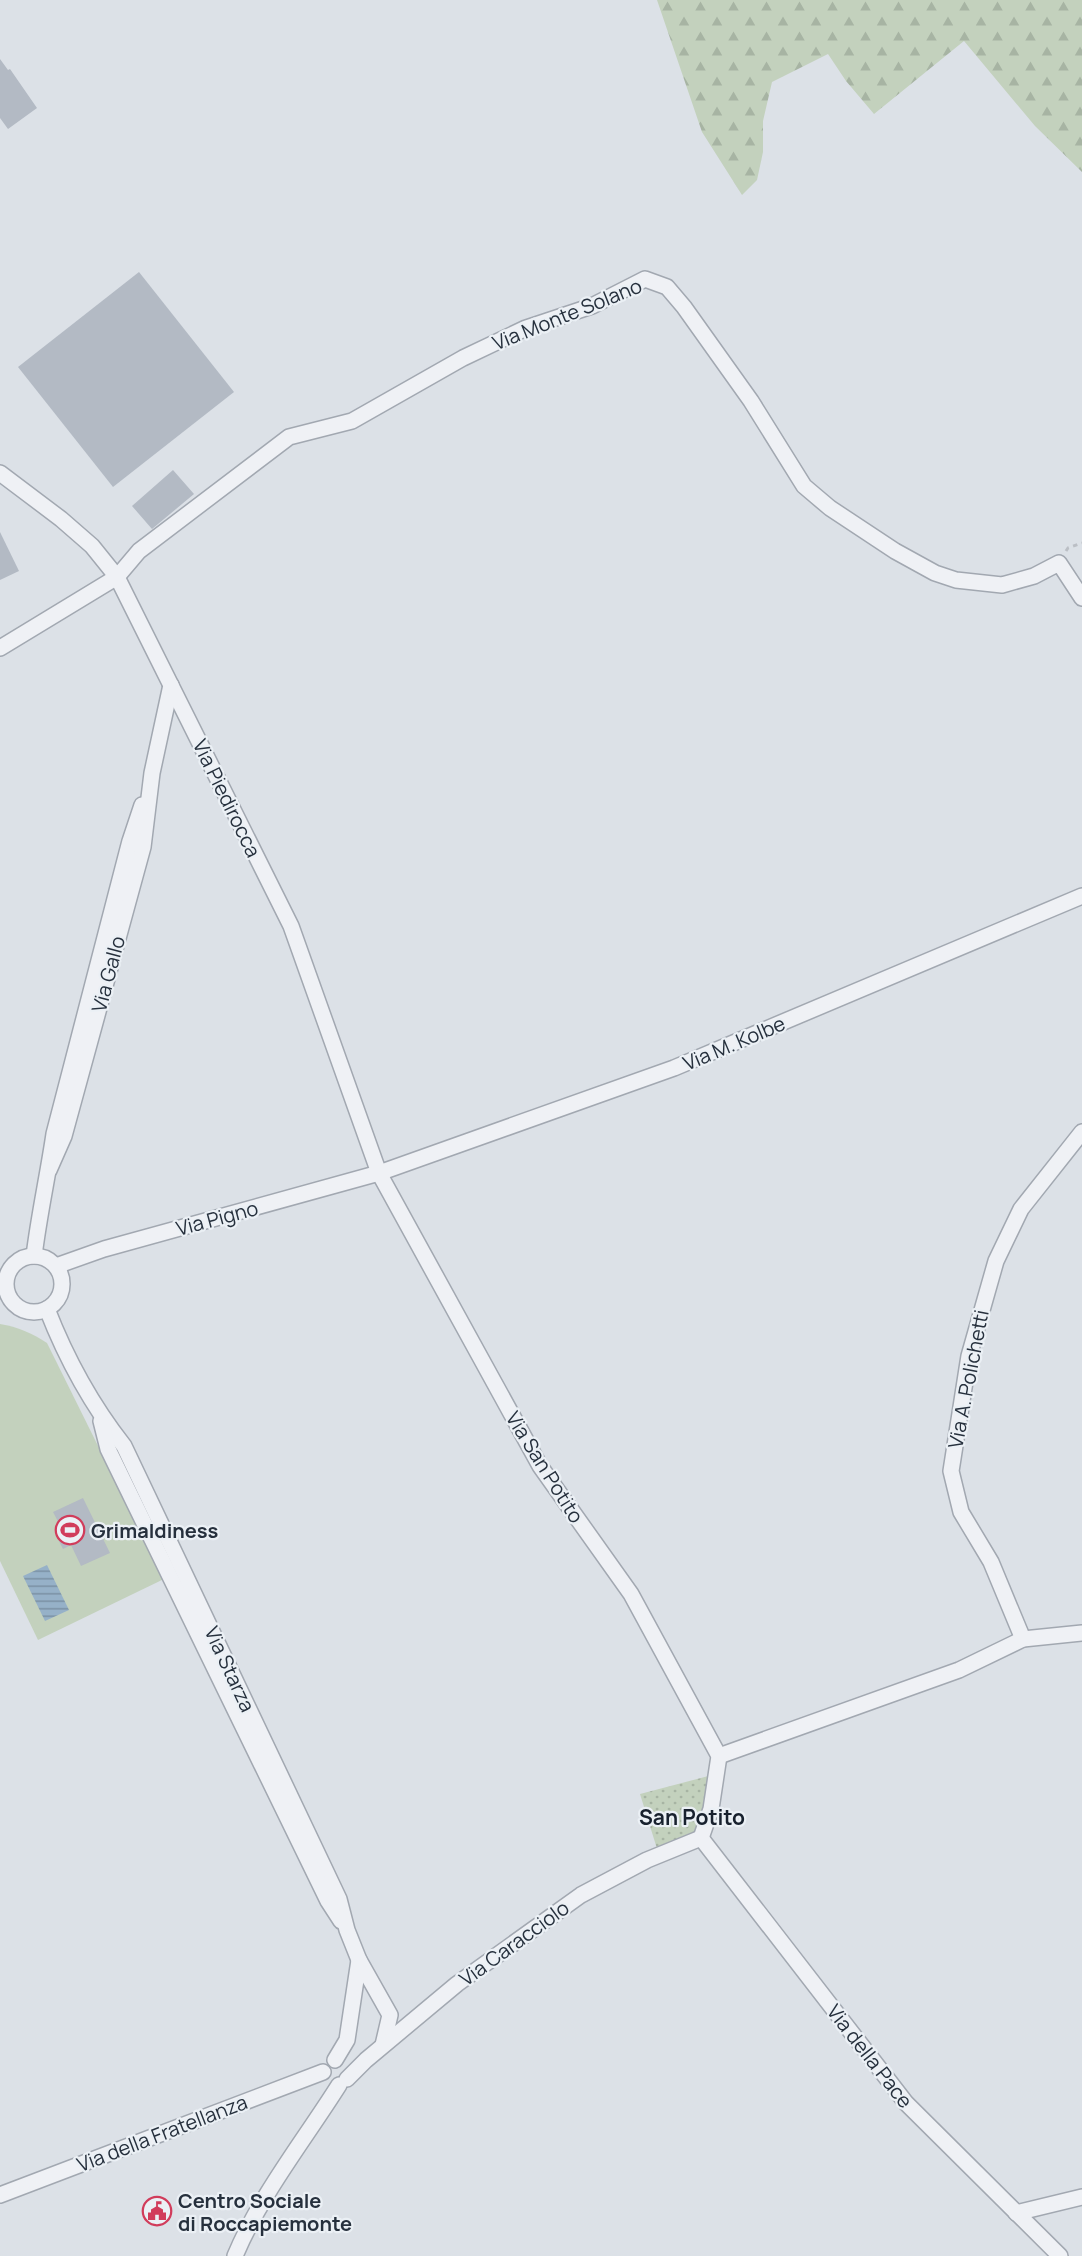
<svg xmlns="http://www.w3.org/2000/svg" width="1082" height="2256" font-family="Manrope,sans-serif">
  <defs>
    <pattern id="forest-firs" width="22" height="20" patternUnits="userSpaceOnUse" patternTransform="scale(1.5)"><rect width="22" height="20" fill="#c3d1bd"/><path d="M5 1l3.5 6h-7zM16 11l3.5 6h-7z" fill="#a7b4a3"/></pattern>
    <pattern id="park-dots" width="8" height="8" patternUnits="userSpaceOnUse" patternTransform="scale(1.5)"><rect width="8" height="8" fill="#c3d1bd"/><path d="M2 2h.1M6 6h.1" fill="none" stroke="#a7b4a3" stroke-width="1.8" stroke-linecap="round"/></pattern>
    <pattern id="water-rules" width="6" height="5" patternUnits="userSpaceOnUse" patternTransform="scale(1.5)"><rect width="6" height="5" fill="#96b1c8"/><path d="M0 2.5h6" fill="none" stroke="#7a90a4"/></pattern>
  </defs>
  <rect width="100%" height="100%" fill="#dce1e7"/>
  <!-- grass -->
  <path fill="#c3d1bd" d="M0,1324C18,1327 32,1333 47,1343L164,1579L38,1640L0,1561Z"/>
  <!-- forest -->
  <path fill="url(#forest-firs)" d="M657,0H1082V172L1035,126L964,41L874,114L846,81L828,54L772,82L763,121V152L757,180L742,195L702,132Z"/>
  <!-- park -->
  <path fill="url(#park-dots)" d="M716,1774L701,1838L659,1855L640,1794Z"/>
  <!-- water -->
  <path fill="url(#water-rules)" d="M47,1565L69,1610L45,1621L23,1576Z"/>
  <!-- building -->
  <g fill="#b3bac4">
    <path d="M0,59L8,70L10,69L37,108L8,129L0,118Z"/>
    <path d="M139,272L234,392L113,487L18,367Z"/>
    <path d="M173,470L194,494L152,529L132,506Z"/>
    <path d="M0,532L19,571L0,580Z"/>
    <path d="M83,1498L110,1553L81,1566L71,1545L63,1549L56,1535L63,1531L53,1512Z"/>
  </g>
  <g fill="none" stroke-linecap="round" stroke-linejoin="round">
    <!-- minor casing -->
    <g stroke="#a2a8b1" stroke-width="18">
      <g id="minor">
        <path d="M0,473L61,519L92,546L117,577L291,926L379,1173L540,1466L631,1594L719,1756L711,1809L701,1838"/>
        <path d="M0,648L117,577L139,551L289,437L352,421L463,358L526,328L592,306L645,279L667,287L684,307L751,401L804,486L830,508L895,551L935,573L956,580L1002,585L1034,576L1059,563L1082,598"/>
        <path d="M49,1170L64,1136L143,847L152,773L171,685"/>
        <path d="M34,1256C39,1215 48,1175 54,1134L130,841L142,805"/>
        <circle cx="34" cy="1284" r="28"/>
        <path d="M56,1266L104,1249L379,1173L674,1068L1082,896"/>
        <path d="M47,1309C66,1358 91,1404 124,1446L339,1899L347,1930L359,1960L390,2015L383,2045"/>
        <path d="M101,1421L108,1449L328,1901L341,1921"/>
        <path d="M1023,1639L991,1562L961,1512L951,1471L969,1356L996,1261L1021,1209L1082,1132"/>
        <path d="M719,1756L959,1670L1023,1639L1082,1633"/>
        <path d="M701,1838L906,2103L1060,2256"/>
        <path d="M335,2060L347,2040L359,1960"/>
        <path d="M347,2079L366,2060L457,1984L581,1895L647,1860L701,1838"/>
        <path d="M0,2195L323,2072"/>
        <path d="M1016,2213L1082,2197"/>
        <path d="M235,2256C261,2194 303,2142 339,2085"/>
      </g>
    </g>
    <!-- path -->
    <path stroke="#bbbfc5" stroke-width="3" stroke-dasharray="4.5 4.5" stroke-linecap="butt" d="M1066,551L1068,548L1082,543"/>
    <!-- minor -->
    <use href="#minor" stroke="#eff1f5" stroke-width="15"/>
  </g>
  <!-- icons -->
  <defs>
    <g id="stadium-ring" transform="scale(1.5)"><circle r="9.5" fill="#ebf0f5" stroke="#d13c5b" stroke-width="1.5"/><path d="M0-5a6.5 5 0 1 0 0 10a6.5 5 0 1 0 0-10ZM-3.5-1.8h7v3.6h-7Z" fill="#d13c5b"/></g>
    <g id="civic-ring" transform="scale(1.5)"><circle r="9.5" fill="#ebf0f5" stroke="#d13c5b" stroke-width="1.5"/><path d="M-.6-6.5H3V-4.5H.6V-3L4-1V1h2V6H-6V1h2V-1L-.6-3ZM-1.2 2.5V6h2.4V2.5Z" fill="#d13c5b"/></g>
  </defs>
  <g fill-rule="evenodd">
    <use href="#stadium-ring" x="70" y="1530"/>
    <use href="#civic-ring" x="157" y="2211"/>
  </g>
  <g text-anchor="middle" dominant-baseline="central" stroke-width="4.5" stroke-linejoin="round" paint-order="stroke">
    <!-- street labels -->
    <g font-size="20" fill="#26303d" stroke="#ebf0f5">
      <text transform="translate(567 314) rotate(-22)">Via Monte Solano</text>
      <text transform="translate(227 798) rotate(64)">Via Piedirocca</text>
      <text transform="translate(108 974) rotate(-75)">Via Gallo</text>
      <text transform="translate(734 1043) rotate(-23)">Via M. Kolbe</text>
      <text transform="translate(217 1218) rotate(-15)">Via Pigno</text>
      <text transform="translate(968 1379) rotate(-79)">Via A. Polichetti</text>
      <text transform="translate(545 1467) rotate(58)">Via San Potito</text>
      <text transform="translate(230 1669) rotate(65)">Via Starza</text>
      <text transform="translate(514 1943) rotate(-36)">Via Caracciolo</text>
      <text transform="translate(870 2056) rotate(52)">Via della Pace</text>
      <text transform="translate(162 2133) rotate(-21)">Via della Fratellanza</text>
    </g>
    <!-- poi labels -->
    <g font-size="20" font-weight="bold" fill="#26303d" stroke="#ebf0f5" text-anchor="start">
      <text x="91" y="1530">Grimaldiness</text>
      <text x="178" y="2200">Centro Sociale<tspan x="178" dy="23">di Roccapiemonte</tspan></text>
    </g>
    <!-- neighbourhood labels -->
    <g font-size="21" font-weight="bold" fill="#18212e" stroke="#ebf0f5">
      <text x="692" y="1817">San Potito</text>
    </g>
  </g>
</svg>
